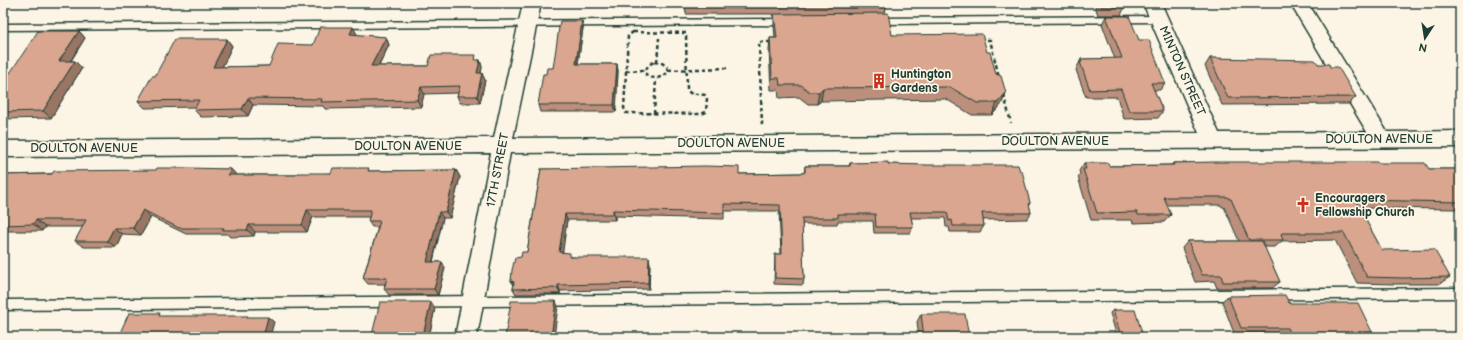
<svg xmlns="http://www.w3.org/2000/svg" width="1463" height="340" font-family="'Balsamiq Sans',sans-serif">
  <rect width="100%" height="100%" fill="#fcf5e5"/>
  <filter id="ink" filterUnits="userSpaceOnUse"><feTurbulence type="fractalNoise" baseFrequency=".025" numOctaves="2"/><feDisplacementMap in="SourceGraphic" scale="8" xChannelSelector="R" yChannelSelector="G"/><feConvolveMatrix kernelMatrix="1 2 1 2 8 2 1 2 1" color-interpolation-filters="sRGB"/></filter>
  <g filter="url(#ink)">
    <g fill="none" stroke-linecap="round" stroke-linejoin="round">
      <!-- lane casing -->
      <g stroke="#1f3d34" stroke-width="3">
        <g id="lane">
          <path d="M1159,16L1163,19L1159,22L877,24L873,21L877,18Z"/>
          <path d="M787,19L791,22L787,25L3,30V24Z"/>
          <path d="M1460,288V298L3,310V300Z"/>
        </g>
      </g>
      <!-- street casing -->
      <g stroke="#1f3d34" stroke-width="3">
        <path id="street" d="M523,3H541L513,138L1199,133L1143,3H1161L1219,133L1367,132L1290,3H1308L1387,132L1460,131V147L510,153L477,337H455L491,153L3,157V141L494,138Z"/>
      </g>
      <!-- path -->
      <g stroke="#1f3d34" stroke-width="2.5" stroke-dasharray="4 3" stroke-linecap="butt">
        <path d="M633,32L686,33L687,90L690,93L705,95L707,98L706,112L701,114L626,113L624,108L628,36Z"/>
        <path d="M980,40H990L999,77"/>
        <path d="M654,62L662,63L667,67L668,72C661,79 655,80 646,75C646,68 647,65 654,62Z"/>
        <path d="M657,62L659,38"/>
        <path d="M668,70L727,68"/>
        <path d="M626,71L645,70"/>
        <path d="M1004,95L1011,123"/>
        <path d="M654,114L656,79"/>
        <path d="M762,125L759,42H771"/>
      </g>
      <!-- lane -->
      <use href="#lane" fill="#fcf5e5" fill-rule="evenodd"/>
      <!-- street -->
      <use href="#street" fill="#fcf5e5" fill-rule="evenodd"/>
    </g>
    <!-- wall -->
    <g fill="#bb8f7b" stroke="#1f3d34">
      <path d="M685,3H887L885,13L892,35L987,52L996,74L1006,93L1001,105L992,115H972L946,99L821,101L817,104H808L799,97L779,98L778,90H771L769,50L770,38H775L774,26V17H773L772,14H686Z"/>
      <path d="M1094,3H1124L1125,7L1121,15H1098Z"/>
      <path d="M1106,16L1139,40L1165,83L1160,90H1154L1163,111L1158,118L1124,119L1117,97H1086L1076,70L1081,59H1115L1102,24Z"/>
      <path d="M582,21L583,28L578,64H617L618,71L616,112H540L538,105L546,74L553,68Z"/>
      <path d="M79,31L85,38L71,61H75L82,68L51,118L3,119V73H10Z"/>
      <path d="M357,34V35L386,37L389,45L379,66H428L480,60L482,67L481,73L485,80L480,103H460L457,96L458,93L424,94L421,107L325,109L323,106L253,105L248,116L201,117L194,110L196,107L145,108L138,101L155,76L227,39L232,46L222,67L269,66L313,45Z"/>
      <path d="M1210,58L1318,64L1330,67L1356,97L1349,104L1222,105L1205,66Z"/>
      <path d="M850,163L888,164L1020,171L1030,203L1029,205L1031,213L1027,219L983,220L984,226L980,232H950L949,227H946L945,218H911L913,227L910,233H874L873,221H838L837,224H802L804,279L803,285L774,284L775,254H781L779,211H724V219L615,216V220H567L562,252L572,257L650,263L649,289L560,291V294H516L513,289L514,285L511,281L521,257L527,252L541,169L739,174L803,173H804L805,166H849Z"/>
      <path d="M1084,163L1109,166L1171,165L1173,163H1378L1429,169H1460V209L1359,208L1382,250L1450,277L1439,284H1393L1357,283L1335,240L1282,241L1275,247H1264L1280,282L1272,288H1217L1214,281L1195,282L1182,248L1188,241H1239L1224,207H1222L1221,205H1167L1171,215L1164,222L1133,223L1132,220H1091L1078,177L1080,174L1079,171Z"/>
      <path d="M231,169L236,175H296L371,171L456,170L460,177L450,218H443L433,262H442L445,268L438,295H389L384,289L385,284H368L363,278L378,227H372L368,221L369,217H313L307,232H255L254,236L230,237L227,234H186L151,217L141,235L122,234L116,247H84L75,241L83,227H45L42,231H4L3,233V175Z"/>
      <path d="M1228,296L1289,303L1373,334L1370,336L1371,337H1282L1280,333H1234L1222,301Z"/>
      <path d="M431,302L435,308L429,337H373L372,335Z"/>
      <path d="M1113,310L1143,336L1142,337H1117L1110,313Z"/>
      <path d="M921,314L969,337H919L917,322Z"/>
    </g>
    <!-- shaded-wall -->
    <g fill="#997464" stroke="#1f3d34">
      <path d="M582,21L583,28L577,71L576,64Z"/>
      <path d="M353,27L357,34L354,42L350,34Z"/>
      <path d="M79,31L85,38L66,68L59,61Z"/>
      <path d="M386,37L389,45L375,73L371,66Z"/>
      <path d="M227,39L232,46L219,74L213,67Z"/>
      <path d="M480,60L482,67L480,80L477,73Z"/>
      <path d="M75,61L82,68L51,118L43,111Z"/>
      <path d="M617,64L618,71L616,112L614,105Z"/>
      <path d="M482,73L485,80L480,103L477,96Z"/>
      <path d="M421,87L424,94L421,107L417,100Z"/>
      <path d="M823,88L821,101L817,104L819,92Z"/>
      <path d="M1006,93L1001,105L992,115L997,103Z"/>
      <path d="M248,98L253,105L248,116L242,109Z"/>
      <path d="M231,169L237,176L228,175Z"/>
      <path d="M456,170L460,177L450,218L446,212Z"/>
      <path d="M143,210L151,217L141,235L133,228Z"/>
      <path d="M307,210L313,217L307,232L302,225Z"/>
      <path d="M613,210L615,216V220L613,214Z"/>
      <path d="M439,212L443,218L431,268L427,262Z"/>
      <path d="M565,214L567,220L562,258L559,252Z"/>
      <path d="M36,220L45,227L42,231L33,224Z"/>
      <path d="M249,225L255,232L254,236L247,230Z"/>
      <path d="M114,228L122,234L116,247L107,241Z"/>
      <path d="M649,257L650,263L649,289L648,283Z"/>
      <path d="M442,262L445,268L438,295L434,289Z"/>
      <path d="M558,285L560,291V294L558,288Z"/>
      <path d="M556,301L558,307L554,337H551Z"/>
      <path d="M431,302L435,308L429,337H425L423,335Z"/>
      <path d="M268,317L274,322L270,337H263Z"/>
    </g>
    <!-- building -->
    <g fill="#daa68f" stroke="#1f3d34">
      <path d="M773,3H887V4L773,5Z"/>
      <path d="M1100,3H1124L1125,7H1102Z"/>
      <path d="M888,13L892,35L982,34L987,52H990L996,74L1001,76L1006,93L997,103H977L950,87L823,88L819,92H810L801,85H780L779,78H772L770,38H777L774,14Z"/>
      <path d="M1106,16H1129L1139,40H1149L1165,83H1151L1163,111H1129L1121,89L1090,90L1080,62H1082L1081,59L1122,58Z"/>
      <path d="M560,21H582L576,64H617L614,105H538L543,74H546L547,68H553Z"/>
      <path d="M320,27H353L350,34L386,37L371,66H428L431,55H476L475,60H480L477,73H482L477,96H457L460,86L421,87L417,100L321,102L322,99L248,98L242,109L194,110L199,100L138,101L152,76H155L175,39H227L213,67L269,66L278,44L313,45Z"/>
      <path d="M38,31H79L59,61H75L43,111L3,112V73H10Z"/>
      <path d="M1210,58L1315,60L1318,64H1329L1330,67H1338L1356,97L1228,98Z"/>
      <path d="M888,162V164L928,165H1018L1020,171H1022L1030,203H1029L1031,213H982L984,226H953L952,220L949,221L947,212H910L913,227H876L875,214H838V218H802L804,279L775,278V254H782L780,205L724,204V213L613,210V214H565L559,252L570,253V257H649L648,283L558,285V288L513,289L514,282L511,281L512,270L515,258L521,257L522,252H527L541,169L706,166L739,167V174L803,173L805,172V166H850V163Z"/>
      <path d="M1215,162H1378V163H1425L1429,169H1460V202L1355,200L1382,250L1434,249L1450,277L1403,278L1367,277L1344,233H1282L1281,234L1283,240H1249L1231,199H1229L1228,197H1164L1171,215H1138L1137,212L1097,213L1083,169H1086L1084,163H1108L1109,166L1174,165L1173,163Z"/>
      <path d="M157,168H188L231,169L228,175H296L297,173H331L333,168H369L368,171L456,170L446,212H439L427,262H442L434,289H384L387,278H363L380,221H368L371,210H307L302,225H249L247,230H223L224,228H179L143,210L133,228H114L107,241H75L86,220H36L33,224L3,225V175L52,174L54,171L156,170Z"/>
      <path d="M1188,241H1262L1280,282H1223L1221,275H1202Z"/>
      <path d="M1285,295L1289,303H1358L1373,334H1370L1371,337H1292L1288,328H1241L1228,296Z"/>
      <path d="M511,301H556L551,337H505Z"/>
      <path d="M380,302H431L423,335H421V337H378V335H372Z"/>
      <path d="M1113,310H1135L1143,336H1121Z"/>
      <path d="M129,313H160L159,316H248L247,317H268L263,337H118Z"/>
      <path d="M921,314H965L969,337H924Z"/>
    </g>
  </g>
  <!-- icons -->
  <defs>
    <g id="building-bare" transform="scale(1.2)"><path d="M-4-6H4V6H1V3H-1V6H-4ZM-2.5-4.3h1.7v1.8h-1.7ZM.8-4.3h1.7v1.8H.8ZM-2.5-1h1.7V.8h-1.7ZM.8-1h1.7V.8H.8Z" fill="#c8321e" stroke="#fcf5e5" stroke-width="2.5" paint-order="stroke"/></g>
    <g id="church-bare" transform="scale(1.2)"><path d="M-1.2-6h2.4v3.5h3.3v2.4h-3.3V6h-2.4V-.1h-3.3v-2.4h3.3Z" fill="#c8321e" stroke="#fcf5e5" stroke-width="2.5" paint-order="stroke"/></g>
  </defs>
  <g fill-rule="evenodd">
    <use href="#building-bare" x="879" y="81"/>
    <use href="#church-bare" x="1303" y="205"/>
  </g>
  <g text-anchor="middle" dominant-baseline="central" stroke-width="3.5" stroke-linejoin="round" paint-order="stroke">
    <!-- street labels -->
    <g font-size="12" fill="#1f3d34" stroke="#fcf5e5">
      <text transform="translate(1182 71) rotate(66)">MINTON STREET</text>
      <text x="1379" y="139">DOULTON AVENUE</text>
      <text x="1055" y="141">DOULTON AVENUE</text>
      <text x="731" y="143">DOULTON AVENUE</text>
      <text x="408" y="146">DOULTON AVENUE</text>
      <text x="84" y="148">DOULTON AVENUE</text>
      <text transform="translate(498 170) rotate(-79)">17TH STREET</text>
    </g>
    <!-- poi labels -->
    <g font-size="12" font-weight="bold" fill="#1f3d34" stroke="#fcf5e5" text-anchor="start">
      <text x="891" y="74">Huntington<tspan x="891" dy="14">Gardens</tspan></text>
      <text x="1315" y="198">Encouragers<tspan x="1315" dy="14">Fellowship Church</tspan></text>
    </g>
  </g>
  <!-- margin -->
  <rect width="1463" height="340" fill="none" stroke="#fcf5e5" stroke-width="16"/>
  <rect x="8" y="8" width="1447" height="324" fill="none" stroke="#1f3d34" stroke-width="1.5" filter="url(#ink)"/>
  <!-- north arrow -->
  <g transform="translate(1425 38) rotate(192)" stroke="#fcf5e5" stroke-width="3" paint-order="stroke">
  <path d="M0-3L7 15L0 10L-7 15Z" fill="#1f3d34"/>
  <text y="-6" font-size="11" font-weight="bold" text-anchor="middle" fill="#1f3d34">N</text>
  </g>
</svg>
